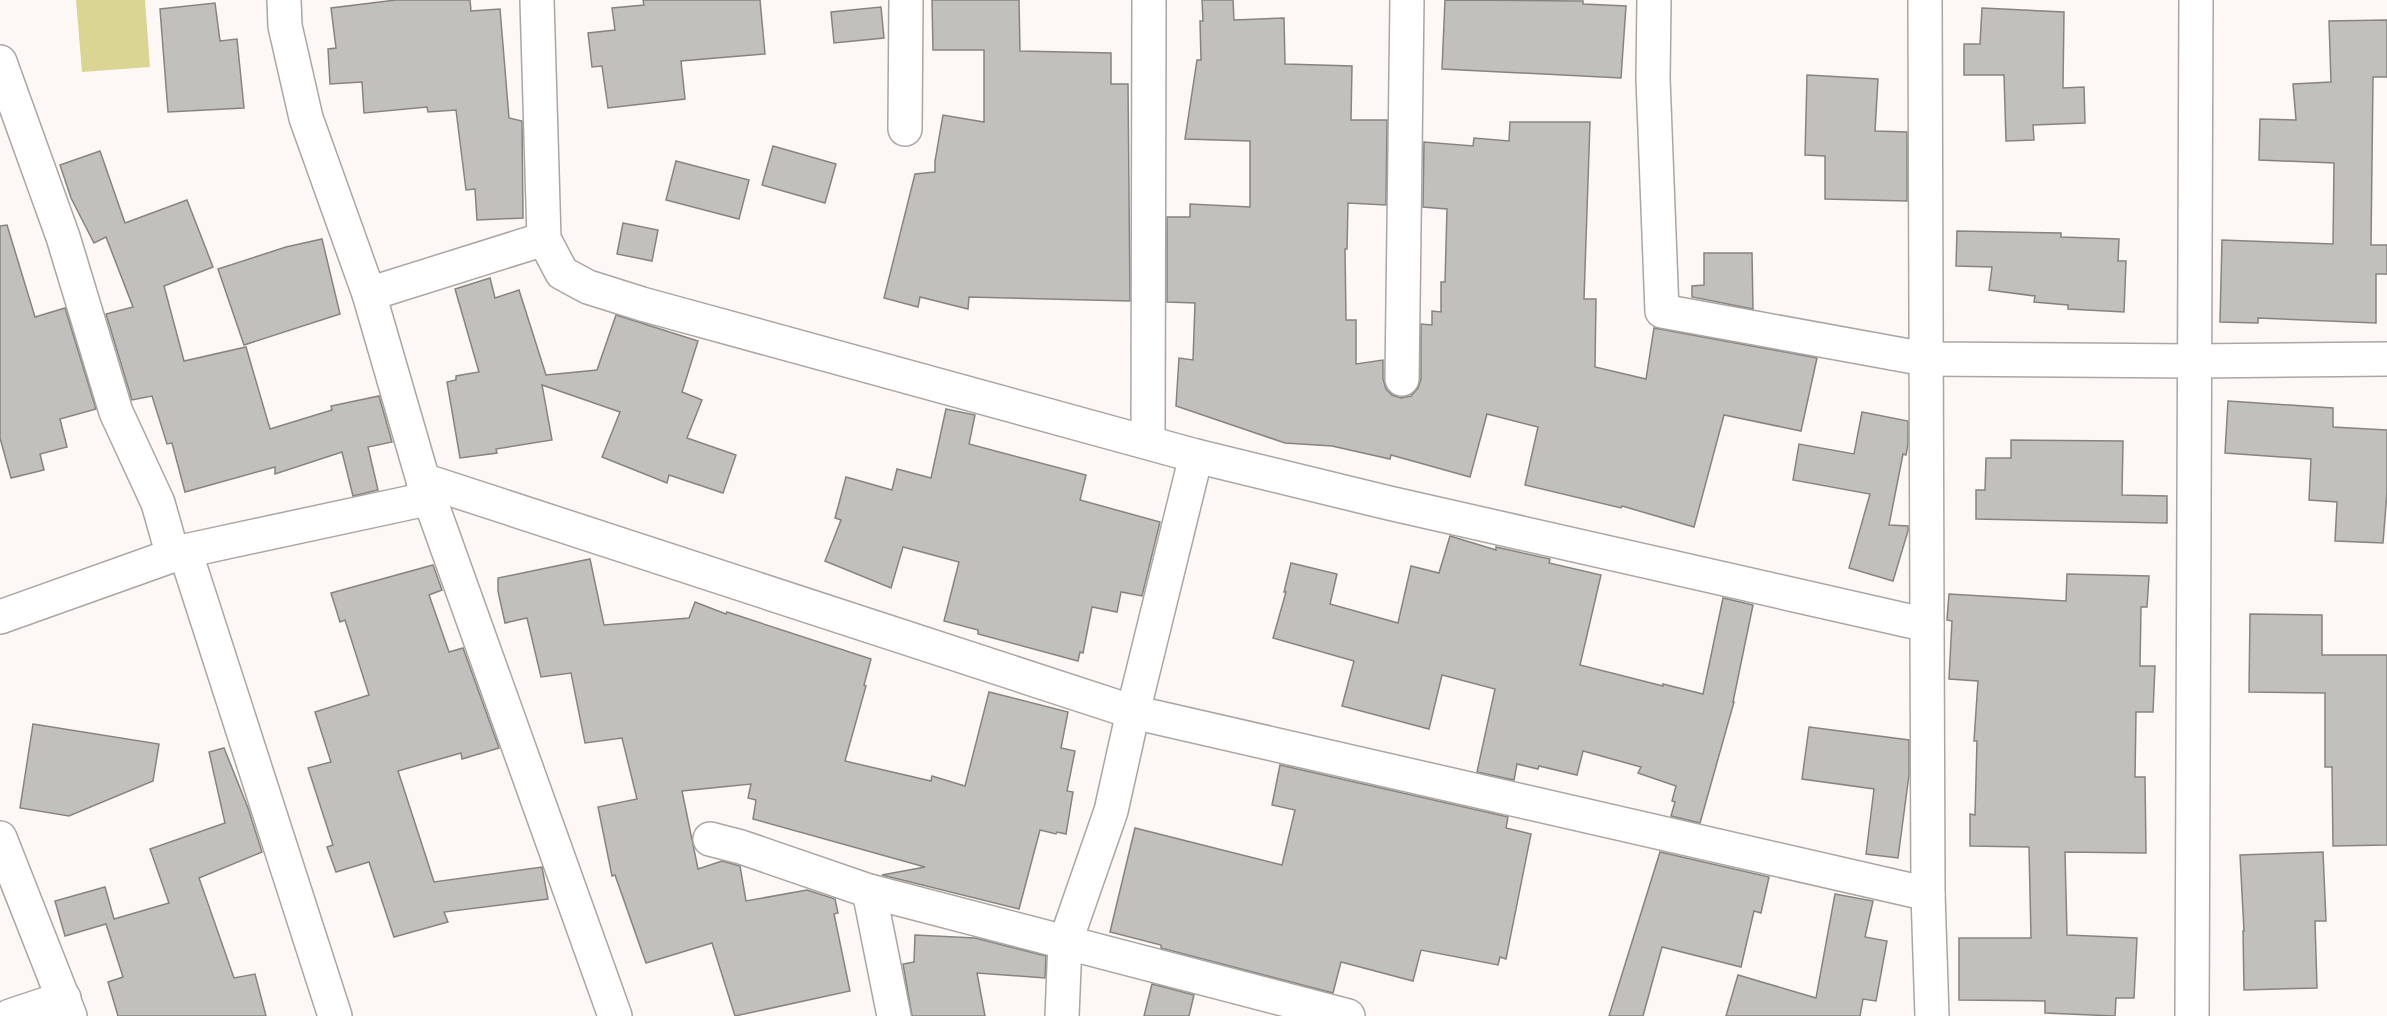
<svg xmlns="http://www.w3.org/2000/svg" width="2387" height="1016" font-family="Jost,sans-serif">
  <rect width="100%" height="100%" fill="#fdf7f5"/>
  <!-- green -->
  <path fill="#dad592" d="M76,0H145L150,67L82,72Z"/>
  <!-- building -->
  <g fill="#c2c0bc" stroke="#878480" stroke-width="1.5">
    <path d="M396,0H470L471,11L500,9L509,118L522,121L523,218L477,220L475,189L466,190L456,110L428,112L427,107L364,113L362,82L330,84L328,49L336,48L331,8Z"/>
    <path d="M643,0H760L765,54L681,61L685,99L608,108L602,66L592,67L588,33L615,30L612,8L644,5Z"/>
    <path d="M932,0H1019L1020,51L1111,53V84H1128L1130,301L969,297L968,309L920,297L918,307L884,298L915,174L935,172V161L943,115L984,122V50H933Z"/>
    <path d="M1202,0H1233L1234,20L1284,18L1285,64L1352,66L1351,120H1387L1386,205L1348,203L1347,249H1345L1346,320H1356V364L1383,360V379L1386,389L1392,395L1401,398L1411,396L1418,388L1421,379V324L1432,325V311L1441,312V282H1445L1447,209L1423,207L1424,142L1473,146L1474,138L1509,141L1510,122H1590L1584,299H1596L1595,367L1646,379L1654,328L1817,358L1801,431L1724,415L1694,527L1622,506L1621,508L1525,485L1538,427L1487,414L1470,477L1391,455L1390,459L1332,446L1285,443L1176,406L1179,358L1193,360L1195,303L1167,302V217H1190V204L1250,207V141L1185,139L1197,60H1201L1200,21H1203Z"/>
    <path d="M1445,0L1583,1V4L1626,6L1621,78L1442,69Z"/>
    <path d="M215,3L220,41L237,39L244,108L168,112L160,9Z"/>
    <path d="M881,7L884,38L834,43L831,12Z"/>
    <path d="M1982,8L2064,12L2063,88L2084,87L2085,123L2033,125L2034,140L2006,141L2004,75H1964V44H1980Z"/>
    <path d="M2387,20V77H2373L2371,245H2387V274H2376V323L2258,318V323L2220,322L2222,240L2333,244L2334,163L2259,160L2260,119L2296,120L2293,84L2331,82L2329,21Z"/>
    <path d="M1807,75L1878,79L1875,131L1907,132V201L1825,199V156L1805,155Z"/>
    <path d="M773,146L836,164L825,203L762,185Z"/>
    <path d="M100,151L125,223L187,200L213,267L164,286L184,361L246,347L270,429L332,410L331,406L379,396L392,442L368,447L378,490L353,496L342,452L275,474V467L185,492L172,443L167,444L152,396L132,400L106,314L133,307L106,237L94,243L71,198L60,165Z"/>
    <path d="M676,161L749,180L739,219L666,200Z"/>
    <path d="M623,223L658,230L652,261L617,254Z"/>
    <path d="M7,225L35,317L65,308L96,409L60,419L67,447L40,454L44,470L11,478L0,438V226Z"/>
    <path d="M1957,231L2061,233V237L2119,239L2118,261H2126L2124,312L2068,309V305L2034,302L2035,296L1989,290L1992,267L1956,266Z"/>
    <path d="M322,239L340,314L244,345L218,269L286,247Z"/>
    <path d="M1704,253H1752L1753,309L1692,297V286L1704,285Z"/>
    <path d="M490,278L495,298L519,290L546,375L597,370L616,315L698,341L682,392L702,400L687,438L736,455L723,493L669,475L667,483L602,457L620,412L542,385L552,440L496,449L497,453L460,458L447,382L456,380V376L479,372L455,289Z"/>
    <path d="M2228,401L2333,408V427L2387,430V492L2383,543L2335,541L2337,502L2309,500L2311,459L2225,453Z"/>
    <path d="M946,409L975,415L969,444L1086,475L1080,500L1160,522L1142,596L1121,592L1117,612L1092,607L1083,653L1080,652L1078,661L978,634V630L944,621L959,562L903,547L891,588L825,561L841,520L835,518L846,477L892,490L897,469L931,478Z"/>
    <path d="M1862,412L1908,421V444L1906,455L1903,454L1889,525L1908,526V531L1893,581L1849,568L1870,494L1793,480L1799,444L1854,454Z"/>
    <path d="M2011,440L2123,441L2122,495L2167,496V523L1976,519V490H1985L1986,458H2011Z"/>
    <path d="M1450,536L1496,550V547L1550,559L1549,563L1601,575L1580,665L1663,686V684L1703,694L1723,598L1753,605L1733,702H1734L1700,823L1671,816L1675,802L1672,801L1676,786L1638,773L1641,767L1583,751L1577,775L1539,766L1538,769L1517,764L1514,780L1477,772L1495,689L1442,675L1429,729L1342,706L1354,661L1273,638L1286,592H1284L1291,563L1337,574L1330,604L1398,623L1411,566L1439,573Z"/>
    <path d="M590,559L604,625L689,618L695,602L726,614L727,612L871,659L864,685L866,686L845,761L931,781L932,776L965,786L989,692L1068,712L1061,748L1075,751L1067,791L1073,792L1066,834L1057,832L1056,834L1040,830L1019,909L882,875L925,867L753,819L756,800L748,798L751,784L682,791L698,869L722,861L740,866L746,901L807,890L835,899L838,913L834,914L850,991L735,1016L712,943L646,963L615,875L612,876L598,807L637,799L622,738L585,743L571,673L541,677L527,618L505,623L498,591V578Z"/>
    <path d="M433,565L442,590L429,595L449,652L463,648L499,748L462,759L461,753L398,771L426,857L434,882L542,867L548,899L444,912L448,922L394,937L369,862L336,872L327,847L333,845L308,768L331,762L315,712L369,695L345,620L340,622L331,593Z"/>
    <path d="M2067,574L2149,576L2147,607H2141L2140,666H2155L2153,712H2136L2135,777H2145L2146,853L2065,852L2067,935L2137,938L2134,998H2116L2115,1016L2045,1013V1001L1959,1000V938H2031L2029,847L1970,846V814L1975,815L1977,741H1974L1978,681L1949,679L1952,621L1947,620L1949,594L2066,601Z"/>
    <path d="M2250,614L2322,615V655H2387V845L2333,846L2332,767H2325V693L2249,692Z"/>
    <path d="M33,724L159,744L153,781L69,816L20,808Z"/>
    <path d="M1809,727L1909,740V775L1898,858L1866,854L1874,789L1802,779Z"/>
    <path d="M224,748L248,808L262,852L199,878L234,978L255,974L266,1016H118L108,982L123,977L106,924L65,936L55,901L105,887L114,919L169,903L150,849L225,823L209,752Z"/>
    <path d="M1280,765L1508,817L1506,828L1531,834L1506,959L1500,957L1498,965L1421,950L1413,981L1341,962L1333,993L1161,948V945L1110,932L1135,828L1282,865L1295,810L1272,805Z"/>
    <path d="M1660,852L1769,877L1761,913L1754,911L1741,967L1662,947L1643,1016H1609Z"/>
    <path d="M2323,852L2326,921H2315L2317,988L2244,990L2243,931H2244L2240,855Z"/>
    <path d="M1835,894L1873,901L1865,937L1887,941L1876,1001L1863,999L1860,1016H1726L1738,975L1816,998Z"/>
    <path d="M915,935L975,938L1046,956L1045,978L977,973L985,1016H912L903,964L914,962Z"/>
    <path d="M1152,984L1194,995L1189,1016H1144Z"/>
  </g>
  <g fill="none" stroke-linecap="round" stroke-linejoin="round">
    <!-- minor casing -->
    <g stroke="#aaa6a3" stroke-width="36">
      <g id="minor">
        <path d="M284,0L285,26L306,118L369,294L423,480L615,1016"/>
        <path d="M537,0L544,239L562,273L588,287L642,304L1196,456L1389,503L1927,625L1928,894L1932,1016"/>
        <path d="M1654,0L1653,79L1662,311L1925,359L2195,361L2387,359"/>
        <path d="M1925,0L1927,625"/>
        <path d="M0,62L63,237L116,412L158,503L171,549L185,551L335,1016"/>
        <path d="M905,129L906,0"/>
        <path d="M369,294L544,239"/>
        <path d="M1402,379L1407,0"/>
        <path d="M1148,441L1149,0"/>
        <path d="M423,480L1133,712L1928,894"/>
        <path d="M0,617L185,551L431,498"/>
        <path d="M0,838L70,1016"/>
        <path d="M710,839L741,847L869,891L1348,1016"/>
        <path d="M869,891L894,1016"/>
        <path d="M10,1016L64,998"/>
        <path d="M1062,1016L1065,943L1111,811L1133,712L1196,456"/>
        <path d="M2192,1016L2196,0"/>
      </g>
    </g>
    <!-- minor -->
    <use href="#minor" stroke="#fff" stroke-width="33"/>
  </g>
</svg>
